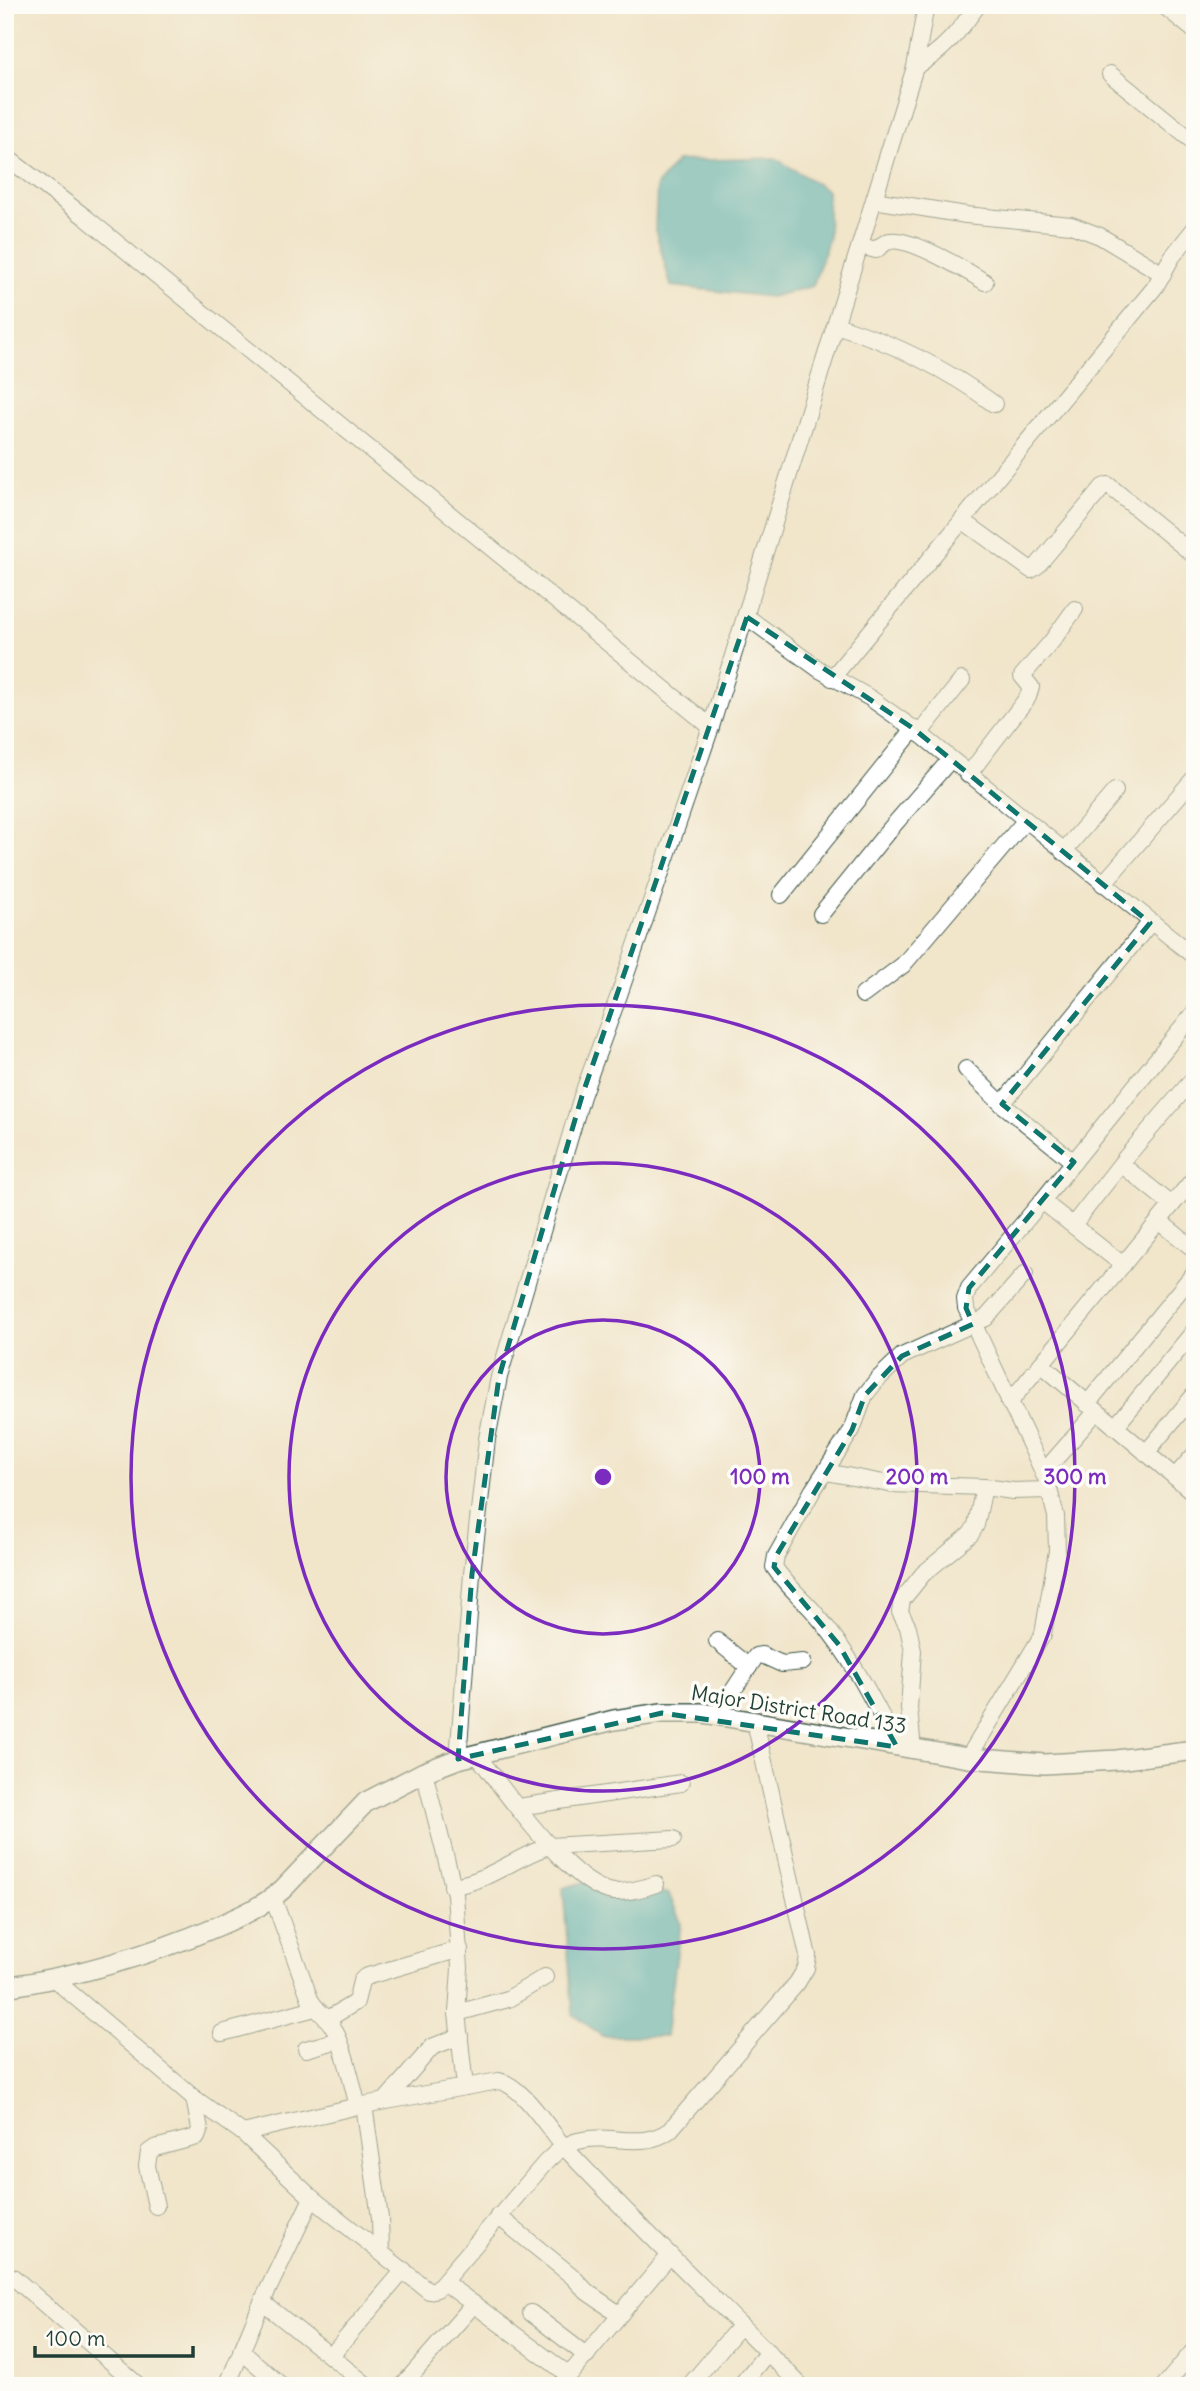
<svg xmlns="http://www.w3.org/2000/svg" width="1200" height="2391" font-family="Delius,sans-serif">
  <rect width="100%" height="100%" fill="#fdfcf7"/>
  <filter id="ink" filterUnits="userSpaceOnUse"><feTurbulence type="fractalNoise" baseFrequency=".0143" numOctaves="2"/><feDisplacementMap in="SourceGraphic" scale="14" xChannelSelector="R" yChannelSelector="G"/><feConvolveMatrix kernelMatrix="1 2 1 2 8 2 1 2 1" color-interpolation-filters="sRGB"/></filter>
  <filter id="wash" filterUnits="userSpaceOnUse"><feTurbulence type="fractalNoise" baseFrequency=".00686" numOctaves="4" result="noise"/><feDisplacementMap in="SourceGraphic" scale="28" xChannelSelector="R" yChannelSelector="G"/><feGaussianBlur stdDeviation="1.57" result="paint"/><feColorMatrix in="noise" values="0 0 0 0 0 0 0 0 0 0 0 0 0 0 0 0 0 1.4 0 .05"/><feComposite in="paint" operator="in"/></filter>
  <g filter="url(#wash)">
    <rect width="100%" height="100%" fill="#f1e5ca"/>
    <!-- water -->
    <g fill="#3cacb7" stroke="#2e7476" stroke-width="2">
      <path d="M775,158L827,190L829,237L813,286L771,297L671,286L655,229L657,185L677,161Z"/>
      <path d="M588,1881L669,1894L681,1923L666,2036H602L573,2014L563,1888Z"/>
    </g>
  </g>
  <g filter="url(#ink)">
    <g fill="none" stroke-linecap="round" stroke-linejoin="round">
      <!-- minor casing -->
      <g stroke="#3e564a" stroke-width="18">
        <g id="minor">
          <path d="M1163,5L1195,31"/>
          <path d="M915,67C943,52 960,30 978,5"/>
          <path d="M1110,74L1195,143"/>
          <path d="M5,156L85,217L711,727"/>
          <path d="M874,200L966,215L1071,225L1100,236L1163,274"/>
          <path d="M861,246L876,250C880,247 884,242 890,241C910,237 967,271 985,282"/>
          <path d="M836,325C893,343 947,369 994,404"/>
          <path d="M962,520L1031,570L1037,566L1103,487L1108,485L1195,556"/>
          <path d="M747,617L820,670L870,698L914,729L1195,957"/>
          <path d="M832,678L1155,287L1172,257L1195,228"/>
          <path d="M919,734L962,680"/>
          <path d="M968,775L1028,697L1031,687L1022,676L1052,641L1075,609"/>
          <path d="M1063,852L1115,791"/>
          <path d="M1103,884L1195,777"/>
          <path d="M781,895L914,729"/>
          <path d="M821,914L885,835L950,760"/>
          <path d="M863,995L903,965L1025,821"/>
          <path d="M966,1069L1002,1104L1074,1162"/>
          <path d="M1002,1104L1150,923"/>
          <path d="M1121,1164L1172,1205"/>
          <path d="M1159,1221L1195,1250"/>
          <path d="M1073,1225L1127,1156L1195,1077"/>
          <path d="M1123,1265L1042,1201L1195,1012"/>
          <path d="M1041,1364L1195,1494"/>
          <path d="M1009,1403L1195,1177"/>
          <path d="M1087,1404L1195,1272"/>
          <path d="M1115,1427L1195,1330"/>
          <path d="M1146,1453L1195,1394"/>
          <path d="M826,1472L889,1484L984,1487L1013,1491L1049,1490"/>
          <path d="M1043,1473L1096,1412"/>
          <path d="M1175,1477L1195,1454"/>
          <path d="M717,1641L749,1667"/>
          <path d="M717,1715L756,1656L762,1655L782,1664L803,1662"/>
          <path d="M897,1747C873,1699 849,1652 814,1612C801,1597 785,1584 774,1567L776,1556L813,1490L852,1430L865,1395L877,1380L902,1356L986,1318L1025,1274"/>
          <path d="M913,1750L909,1708L913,1651L908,1627L900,1612L902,1600L923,1574L971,1534L976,1525L984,1487"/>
          <path d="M477,1755C503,1788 571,1888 614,1892C628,1893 643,1888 656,1884"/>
          <path d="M968,1758L1043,1634L1057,1551L1056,1516L1046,1478L966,1308L965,1299L969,1288L1042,1201"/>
          <path d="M458,1759L472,1574L487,1439L499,1377L582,1096L619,995L711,727L915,67L926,5"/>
          <path d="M424,1772L455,1894L460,1968L457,2013"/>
          <path d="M518,1807L681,1783"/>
          <path d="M452,1886C488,1882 515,1857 549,1846L673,1839"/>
          <path d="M273,1898L310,1999C316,2011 328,2017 334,2029C346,2052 351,2081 358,2106"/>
          <path d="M54,1979L194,2098L243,2133L312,2198L429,2291L437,2289L545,2163C555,2153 564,2145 578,2141C609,2132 642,2151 670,2130L797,1983L806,1968L808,1956L755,1722"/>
          <path d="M328,2019L356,2002L361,1981L365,1977L460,1949"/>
          <path d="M222,2033L315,2008"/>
          <path d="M306,2049L339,2040"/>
          <path d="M465,2087L457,2013L508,1999L545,1977"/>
          <path d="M385,2101L432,2047L460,2036"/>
          <path d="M364,2105L380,2218L381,2252"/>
          <path d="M243,2133L358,2106L499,2081C524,2086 549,2131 566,2149C642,2230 723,2306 801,2386"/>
          <path d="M156,2206L147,2166L149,2152L155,2148L197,2137L200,2129L194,2098"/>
          <path d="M498,2216L572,2276L587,2292L619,2314"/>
          <path d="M5,2275L13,2277L139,2386"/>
          <path d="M444,2282L569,2375"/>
          <path d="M262,2302L368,2386"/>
          <path d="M531,2313L587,2356"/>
          <path d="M241,2351L282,2386"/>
          <path d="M331,2356L404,2270"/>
          <path d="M227,2386L262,2302L312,2198"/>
          <path d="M402,2386L474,2304"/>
          <path d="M560,2386L670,2255"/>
          <path d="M689,2386L741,2325"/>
          <path d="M740,2386L768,2352"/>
          <path d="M1164,2386L1195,2349"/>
        </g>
      </g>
      <!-- major casing -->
      <g stroke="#3e564a" stroke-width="22">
        <path id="major" d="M5,1987C78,1976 150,1955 218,1926C241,1916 264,1906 283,1889L366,1802L424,1772L458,1759L614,1720L662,1713H703L968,1758L1044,1764L1117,1760L1195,1750"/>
      </g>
      <!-- minor -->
      <use href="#minor" stroke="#fff" stroke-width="16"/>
      <!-- major -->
      <use href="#major" stroke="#fff" stroke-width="19"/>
    </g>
  </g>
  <!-- marked area -->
  <path d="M0 0H1200V2391H0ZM747,617L914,729L1150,923L1002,1104L1074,1162L969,1288L966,1308L973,1324L902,1356L865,1395L852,1430L776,1556L774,1567L839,1645L897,1747L662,1713L458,1759L472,1574L499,1377L582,1096Z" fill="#f1e5ca" fill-opacity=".55" fill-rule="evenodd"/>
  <path fill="none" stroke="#0f766e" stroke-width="5" stroke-dasharray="14 9" stroke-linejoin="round" d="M747,617L914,729L1150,923L1002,1104L1074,1162L969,1288L966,1308L973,1324L902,1356L865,1395L852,1430L776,1556L774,1567L839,1645L897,1747L662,1713L458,1759L472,1574L499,1377L582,1096Z"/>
  <!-- distance rings -->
  <g fill="none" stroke="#7b2cbf" stroke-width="3.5">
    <circle cx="603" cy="1477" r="157"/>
    <circle cx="603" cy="1477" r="314"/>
    <circle cx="603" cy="1477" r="472"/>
  </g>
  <g text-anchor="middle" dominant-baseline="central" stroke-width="7" stroke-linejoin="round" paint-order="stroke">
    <!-- street labels -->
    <g font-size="21" fill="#1f3d34" stroke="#fdfcf7">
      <text transform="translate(799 1709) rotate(9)">Major District Road 133</text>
    </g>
  </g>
  <circle cx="603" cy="1477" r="10" fill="#7b2cbf" stroke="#fdfcf7" stroke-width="3.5"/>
  <g font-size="21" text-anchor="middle" font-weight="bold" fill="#7b2cbf" stroke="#fdfcf7" stroke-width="7" stroke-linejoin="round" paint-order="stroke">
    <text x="760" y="1484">100 m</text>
    <text x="917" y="1484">200 m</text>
    <text x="1075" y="1484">300 m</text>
  </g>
  <!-- margin -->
  <rect width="1200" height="2391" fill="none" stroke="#fdfcf7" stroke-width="28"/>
  <!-- scale -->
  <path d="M35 2346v10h158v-10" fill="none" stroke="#1f3d34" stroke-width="3.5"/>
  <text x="46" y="2346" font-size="21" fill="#1f3d34" stroke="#fdfcf7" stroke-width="5" paint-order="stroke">100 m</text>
</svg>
